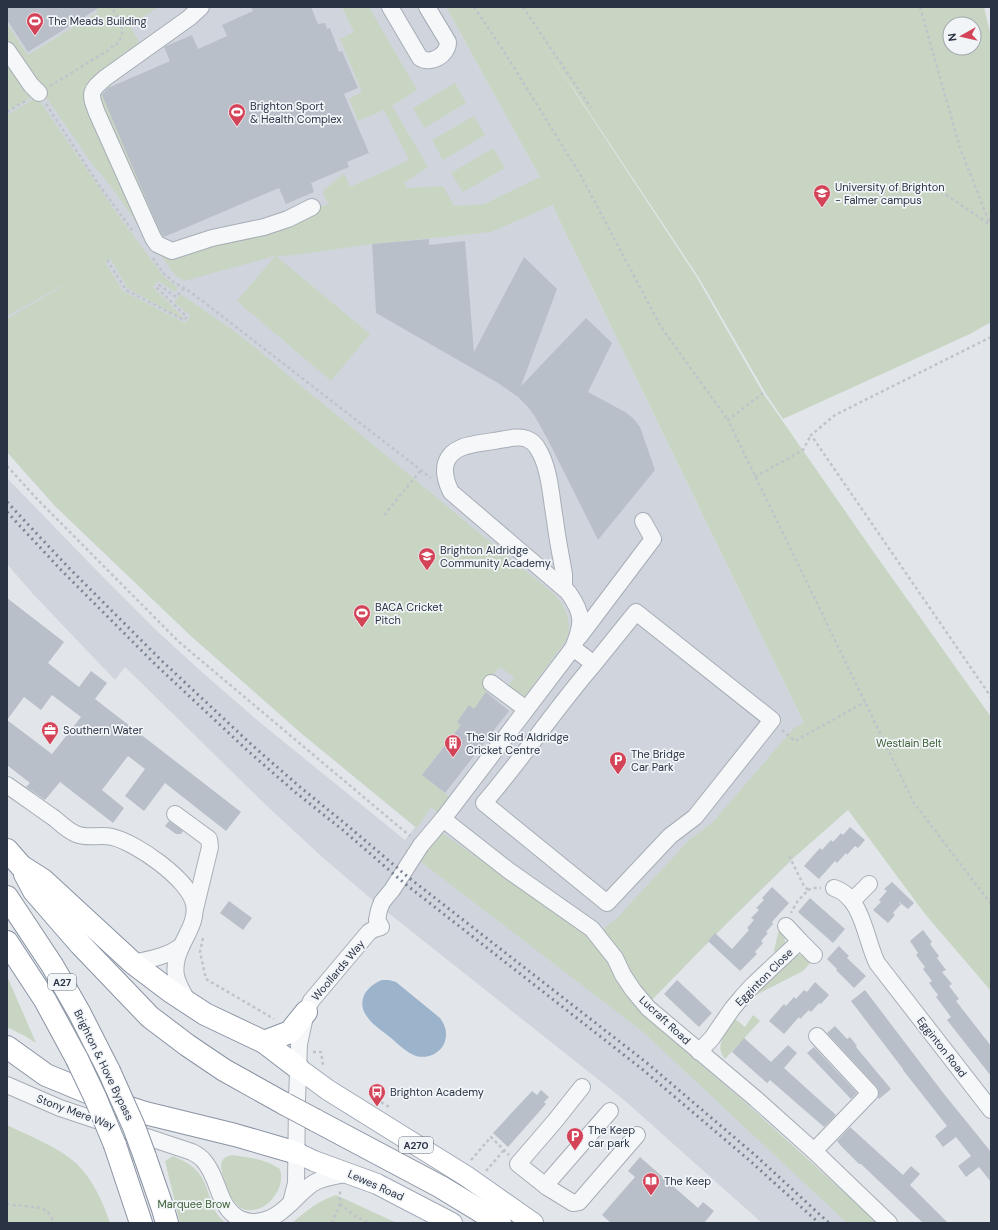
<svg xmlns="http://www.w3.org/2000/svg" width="998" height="1230" font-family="'DM Sans',sans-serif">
  <rect width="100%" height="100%" fill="#e2e6eb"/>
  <!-- built -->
  <path fill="#d0d5dd" d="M7,7H446L548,191L556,213L804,723L793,859L726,924L640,1012L748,1105L878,1223H762L624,1100L377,904L321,856L267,806L125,667L115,680L33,594L7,564V478L103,577L158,632L203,673L263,725L405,840L415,827L301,733L191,636L55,506L7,452Z"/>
  <!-- green -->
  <g fill="#c8d5c3" fill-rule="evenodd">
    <path d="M95,7H158L130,26L144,50L105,78L111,87L101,91L163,237L152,244L109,184L93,165L43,93L7,45V24L28,55L98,12Z"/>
    <path d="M342,7H369L417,90L392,106L428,167L404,183L407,188L443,186L454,206L484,204L540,177L446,7H984L991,36V322L970,334L783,419L766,394L699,278L573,88L537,39L571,86L696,276L763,393L875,554L991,717V991L925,914L848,810L789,862L726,924L640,1012L748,1105L878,1223H847L643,1032L416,858L441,832L542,903L602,930L616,919L690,839L712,823L794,728L804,723L556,213L553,205L491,232L372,244L295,255L276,256L370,334L331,381L237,301L275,256L184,281L175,275L159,253L330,204L325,199L323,191L344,173L350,187L409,160L384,110L358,121L349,99L362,92L340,39L354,32ZM950,24H974V48H950Z"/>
    <path d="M7,50L35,95L7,112Z"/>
    <path d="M455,83L466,103L424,128L413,108Z"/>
    <path d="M37,97L118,215L164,277L178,288L175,292L158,281L153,287L183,317L182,319L127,288L110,258L105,262L123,291L185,323L191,316L174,302L181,294C206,312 233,329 257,349C273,362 289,376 306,390C389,457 471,527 554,594C566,607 572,621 567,639L522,700L507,688L514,677L500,667L484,686L486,693L474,709L469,706L457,722L459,724L462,719L464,721L422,775L452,799L440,814L431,807L417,828L301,733L191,636L55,506L7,452V319L80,276L7,316V115Z"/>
    <path d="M474,116L485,135L443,160L432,140Z"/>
    <path d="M493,148L505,168L463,192L451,173Z"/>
    <path d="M779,929C783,934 786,939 785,945L776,956L774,951Z"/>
    <path d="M799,955H805L812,961L803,971L752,997L765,980L794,957Z"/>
    <path d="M7,976L36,1043L25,1036L7,1027Z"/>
    <path d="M753,1015L760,1021L725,1059C713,1045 727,1031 735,1019L745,1027Z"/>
    <path d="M7,1125C29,1136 59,1147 77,1164C93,1180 103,1202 110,1223H7Z"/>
    <path d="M232,1155C248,1157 267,1160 280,1169C283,1180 280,1189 273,1198C266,1207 253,1214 241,1208C232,1202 225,1187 223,1176C222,1172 220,1166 222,1161C224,1157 228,1156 232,1155Z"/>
    <path d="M173,1156C182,1160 191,1164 197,1171C212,1188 207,1209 226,1223H180L165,1161Z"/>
    <path d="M336,1195L397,1223H398H292C306,1211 318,1201 336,1195Z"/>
  </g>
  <!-- water -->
  <path fill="#9cb3cc" d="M382,980H389L396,982L440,1018C446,1026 448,1034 444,1044C439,1054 427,1059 416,1056C407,1053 398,1044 391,1038C384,1032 374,1026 368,1018C355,1002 366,986 382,980Z"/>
  <!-- building -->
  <g fill="#b9bfc9" fill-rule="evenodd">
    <path d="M7,7H100L28,52L7,20Z"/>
    <path d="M251,7H311L318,24L325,23L327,29L330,28L339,52L342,51L358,88L344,94L369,153L347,162L349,167L311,183L314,192L286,204L279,188L164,237L161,233L155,220L102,95L108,88L170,61L164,47L166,46L192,35L198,49L227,36L222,25L253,11Z"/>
    <path d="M429,239V245L465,241L474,352L524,257L557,289L521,386L586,318L612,343L588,392L625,412L633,418L640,427L655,470L598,540L548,440L534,415L527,406L518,397L498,383L376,313L372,244Z"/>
    <path d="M7,598L64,642L48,663L79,687L91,671L107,683L95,699L241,812L226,831L165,783L144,811L125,796L145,769L128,756L102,790L124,808L113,823L60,782L45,800L26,787L30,783L7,765ZM52,695L81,717L52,754L7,720L24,697L41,710Z"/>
    <path d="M486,692L509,711L445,793L422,775L461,725L457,722L469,705L474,709Z"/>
    <path d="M169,821L183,831L181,834H176L165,826Z"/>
    <path d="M850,827L865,840L858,848L855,846L847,855L846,853L837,863L835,861L819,879L804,866L820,848L822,850L831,840L833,842L841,833L843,835Z"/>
    <path d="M892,882L914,903L908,909L899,902V903L901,904L893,913L895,915L888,923L873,910L881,902L879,900L887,891L884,889Z"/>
    <path d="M772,887L789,903L772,922L773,924L766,932L768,933L761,941L763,943L755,952L757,954L740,971L708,941L715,933L732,949L749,930L747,928L754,920L751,918L759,910L756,908L764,900L762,898Z"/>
    <path d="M810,898L845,929L833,943L798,912Z"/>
    <path d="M229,901L252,918L243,930L220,913Z"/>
    <path d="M923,930L932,942L930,944L939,956L937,958L946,970L942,972L952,984L949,986L959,999L956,1001L991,1046V1076L947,1020L951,1017L936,997L938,995L929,983L932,981L923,969L925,967L916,955L918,953L910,941Z"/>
    <path d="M839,946L849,956L847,958L866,976L854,988L836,970L837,969L827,959Z"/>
    <path d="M677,980L712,1013L699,1027L664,994Z"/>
    <path d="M815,982L829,995L821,1004L819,1003L811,1012L809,1010L800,1019L799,1017L784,1034L769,1021L784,1004L786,1006L794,997L796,999L804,990L807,992Z"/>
    <path d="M865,990L944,1094L991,1152V1182L979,1167L966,1177L958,1166L971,1156L956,1137L943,1147L935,1136L947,1126L903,1070V1069L851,1001Z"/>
    <path d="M835,1026L847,1039L850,1037L857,1046L856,1047L891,1089L879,1099L878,1098L879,1091L877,1087L827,1033Z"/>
    <path d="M744,1038L771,1062L788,1045L797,1053L784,1068L836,1115L824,1127L770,1080L767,1083L732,1052Z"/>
    <path d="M814,1047L857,1093L851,1099L807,1053Z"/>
    <path d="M541,1090L549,1097L544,1102L546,1104L508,1147L493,1133L532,1091L537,1095Z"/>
    <path d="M850,1127L903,1175L911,1166L920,1174L910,1185L948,1223H923L861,1164H859L841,1146L837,1141Z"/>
    <path d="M640,1157L698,1208L703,1202L714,1211L704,1223H611L602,1215L635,1177L628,1171Z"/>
  </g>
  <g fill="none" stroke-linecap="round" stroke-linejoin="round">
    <!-- minor casing -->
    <g stroke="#a7adb6" stroke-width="18">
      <g id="minor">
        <path d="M201,7L189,18L105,78C90,91 89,93 97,113L153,238L157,244L172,251L212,238L264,227L288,219L312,207"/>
        <path d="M390,7L420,58C431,65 448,55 448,42L427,7"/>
        <path d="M7,50L31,85L39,93"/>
        <path d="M579,637L653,539L643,521"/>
        <path d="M573,648L594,664L636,612L772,720L695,817L670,836L607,903L484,803C523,758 555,709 594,664"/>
        <path d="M491,683L526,709"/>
        <path d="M7,785C23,796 38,807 54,818C61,824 68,831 76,834C87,839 100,834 112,837C135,842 189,879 194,904C199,929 171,948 176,976C178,985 184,995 189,1003"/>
        <path d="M175,814L209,839L210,847L195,909"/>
        <path d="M443,819L508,870L592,929L615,958L623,975L633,990L648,1008L756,1099L814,1151L889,1223"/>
        <path d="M834,888C863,897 865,939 877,963L991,1110"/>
        <path d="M852,901L869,884"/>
        <path d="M800,941L814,955"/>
        <path d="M133,963C149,959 166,957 180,947"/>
        <path d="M699,1052L712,1038L732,1009L742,997L753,985L800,941L786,926"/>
        <path d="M7,1085L60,1108L192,1152C196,1154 201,1157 204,1161C220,1179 217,1207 240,1219C248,1222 253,1223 261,1221C283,1217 295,1196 312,1184C322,1177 338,1176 350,1173"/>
        <path d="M582,1087L555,1121L518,1164L547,1187L573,1203L579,1202L637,1135"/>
        <path d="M814,1151L870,1093L817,1036"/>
        <path d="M547,1187L550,1180L610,1111"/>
        <path d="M291,1203L296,1183L297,1100L299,1044L306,1012L311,1001L369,932L374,929L381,927L377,920L379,910L382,902L392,890L421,845L443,819L573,648C583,624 584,614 568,592L451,492C446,482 443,473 446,463C452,444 477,444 494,441C504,440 517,435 527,439C532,441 536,445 538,449C550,468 551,498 555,520C557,538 561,556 564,574V588"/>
      </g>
    </g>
    <!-- major casing -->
    <g stroke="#a1aab8" stroke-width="22">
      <g id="major">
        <path d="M298,1068L328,1090L466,1176L533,1223"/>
        <path d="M297,1153L314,1161L377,1184L452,1223"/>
      </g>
    </g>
    <!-- highway casing -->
    <g stroke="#8993a3" stroke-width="24">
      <g id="highway">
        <path d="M7,850L21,866L43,880L133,963L170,991L205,1014L264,1042L298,1068"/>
        <path d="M25,874L34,891L80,944L150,1017L187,1045L224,1070L285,1104"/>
        <path d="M7,897L52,965L79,1012L109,1071"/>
        <path d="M7,942L45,1000L77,1059"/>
        <path d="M264,1042L290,1032L306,1012"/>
        <path d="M7,1047L46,1075L114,1103L145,1113L235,1135L297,1153"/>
        <path d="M315,1120L441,1187L500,1223"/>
        <path d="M115,1145L141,1223"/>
        <path d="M145,1157L163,1209L167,1223"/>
      </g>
    </g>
    <!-- path -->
    <g stroke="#c0c4ca" stroke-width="2.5" stroke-dasharray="3 3" stroke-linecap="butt">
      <path d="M474,7L503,50L580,174L661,327L728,420"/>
      <path d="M523,7L591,108"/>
      <path d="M920,7L960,148L990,224"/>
      <path d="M50,86L107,51L115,44H117C128,31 119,20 111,7"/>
      <path d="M46,104L99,185L132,230"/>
      <path d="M7,112L27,100"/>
      <path d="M936,188L989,224"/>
      <path d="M153,258L164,274L175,283L189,291L209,306L431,478"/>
      <path d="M107,260L126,290L184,320L187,317L157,288L159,285L176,297L184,288"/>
      <path d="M991,337L835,415L811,435L991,697"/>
      <path d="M763,393L728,420L914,803L991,904"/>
      <path d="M7,466L38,500L179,642L410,836"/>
      <path d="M755,477L803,450L811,435"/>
      <path d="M384,515L421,470"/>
      <path d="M782,730L795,741L865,702"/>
      <path d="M789,856L804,886L808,890L797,902L791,913"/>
      <path d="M808,890L813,888H821"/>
      <path d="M203,938L200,952L206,979L274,1019"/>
      <path d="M313,1052H321L323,1065"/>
      <path d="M376,1099L389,1107"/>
      <path d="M471,1160L491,1137L509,1155"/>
      <path d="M486,1169L487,1170L504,1150"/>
      <path d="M7,1204C15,1206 39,1206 45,1210C49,1213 52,1218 54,1223"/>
      <path d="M340,1204L355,1216L369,1223"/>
      <path d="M332,1223L340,1204V1190"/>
    </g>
    <!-- minor -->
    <use href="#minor" stroke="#f5f7f9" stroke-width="16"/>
    <!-- major -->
    <use href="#major" stroke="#fff" stroke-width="20"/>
    <!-- highway -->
    <use href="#highway" stroke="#fff" stroke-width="22"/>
    <!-- rail -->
    <g stroke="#7b8596" stroke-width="3" stroke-dasharray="2 4" stroke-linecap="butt">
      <path d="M7,502L68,567L162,661L253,746L300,787L348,826L408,877L647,1063L755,1155L829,1223"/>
      <path d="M7,512L62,571L157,666L248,751L295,792L344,831L404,883L642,1069L749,1160L819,1223"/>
    </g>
    <!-- highway-bridge casing -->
    <g stroke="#8993a3" stroke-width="24" stroke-linecap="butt">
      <g id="highway-bridge">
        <path d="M77,1059L95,1097L115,1145"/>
        <path d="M109,1071L134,1127L145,1157"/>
        <path d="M285,1104L315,1120"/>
      </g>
    </g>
    <!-- highway-bridge -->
    <use href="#highway-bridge" stroke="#fff" stroke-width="22"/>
  </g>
  <!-- icons -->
  <defs>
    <g id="stadium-pin" transform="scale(0.9)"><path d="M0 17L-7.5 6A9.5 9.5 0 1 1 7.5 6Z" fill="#d44458" stroke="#f2f5f8"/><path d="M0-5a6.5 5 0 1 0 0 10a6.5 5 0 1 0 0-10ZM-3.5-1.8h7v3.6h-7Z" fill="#fff"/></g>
    <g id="university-pin" transform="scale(0.9)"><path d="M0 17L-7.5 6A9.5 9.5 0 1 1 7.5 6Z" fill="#d44458" stroke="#f2f5f8"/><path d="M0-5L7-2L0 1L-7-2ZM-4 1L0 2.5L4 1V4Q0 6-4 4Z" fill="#fff"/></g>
    <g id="school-pin" transform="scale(0.9)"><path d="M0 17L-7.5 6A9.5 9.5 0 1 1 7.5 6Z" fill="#d44458" stroke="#f2f5f8"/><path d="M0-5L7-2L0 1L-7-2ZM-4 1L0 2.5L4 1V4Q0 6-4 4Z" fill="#fff"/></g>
    <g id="office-pin" transform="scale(0.9)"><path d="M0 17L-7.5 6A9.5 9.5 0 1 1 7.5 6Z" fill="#d44458" stroke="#f2f5f8"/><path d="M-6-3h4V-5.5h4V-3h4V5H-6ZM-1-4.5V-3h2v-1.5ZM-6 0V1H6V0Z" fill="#fff"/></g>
    <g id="building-pin" transform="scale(0.9)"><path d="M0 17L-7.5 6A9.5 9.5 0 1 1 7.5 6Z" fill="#d44458" stroke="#f2f5f8"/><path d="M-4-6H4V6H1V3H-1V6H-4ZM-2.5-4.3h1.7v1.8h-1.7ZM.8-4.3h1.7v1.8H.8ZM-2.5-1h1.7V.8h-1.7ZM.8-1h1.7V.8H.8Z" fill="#fff"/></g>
    <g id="parking-pin" transform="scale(0.9)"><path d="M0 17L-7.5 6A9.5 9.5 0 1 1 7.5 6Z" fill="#d44458" stroke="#f2f5f8"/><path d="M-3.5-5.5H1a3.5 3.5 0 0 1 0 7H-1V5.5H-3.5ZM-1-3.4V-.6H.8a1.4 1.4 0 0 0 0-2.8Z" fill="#fff"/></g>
    <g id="bus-pin" transform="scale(0.9)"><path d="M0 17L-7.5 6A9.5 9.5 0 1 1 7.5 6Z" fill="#d44458" stroke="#f2f5f8"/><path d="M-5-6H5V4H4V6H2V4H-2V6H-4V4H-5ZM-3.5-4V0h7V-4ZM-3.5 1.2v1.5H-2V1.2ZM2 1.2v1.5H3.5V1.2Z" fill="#fff"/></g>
    <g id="library-pin" transform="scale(0.9)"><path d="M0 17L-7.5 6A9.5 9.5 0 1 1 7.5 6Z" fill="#d44458" stroke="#f2f5f8"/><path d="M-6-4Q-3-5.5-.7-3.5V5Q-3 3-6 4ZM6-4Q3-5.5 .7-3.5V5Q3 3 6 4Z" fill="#fff"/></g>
  </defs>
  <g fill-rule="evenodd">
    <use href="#stadium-pin" x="35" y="21"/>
    <use href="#stadium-pin" x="237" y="112"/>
    <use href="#university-pin" x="822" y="193"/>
    <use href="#school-pin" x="427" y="556"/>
    <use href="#stadium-pin" x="362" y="613"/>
    <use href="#office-pin" x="50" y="730"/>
    <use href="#building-pin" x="453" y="743"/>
    <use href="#parking-pin" x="618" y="760"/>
    <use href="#bus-pin" x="377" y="1092"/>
    <use href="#parking-pin" x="575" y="1136"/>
    <use href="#library-pin" x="651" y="1181"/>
  </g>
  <g text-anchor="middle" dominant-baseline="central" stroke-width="3.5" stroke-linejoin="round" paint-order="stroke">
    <!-- shield labels -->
    <g fill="#f2f5f8" stroke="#656d7a" stroke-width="1">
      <rect x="48" y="974" width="28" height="16" rx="3"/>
      <rect x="399" y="1137" width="34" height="16" rx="3"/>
    </g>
    <g font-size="10" font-weight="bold" fill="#293344">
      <text x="62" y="982">A27</text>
      <text x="416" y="1145">A270</text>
    </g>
    <!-- poi labels -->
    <g font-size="11" fill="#293344" stroke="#f2f5f8" text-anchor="start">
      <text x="48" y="21">The Meads Building</text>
      <text x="250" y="106">Brighton Sport<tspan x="250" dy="13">&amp; Health Complex</tspan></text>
      <text x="835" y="187">University of Brighton<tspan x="835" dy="13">- Falmer campus</tspan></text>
      <text x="440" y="550">Brighton Aldridge<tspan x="440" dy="13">Community Academy</tspan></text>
      <text x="375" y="607">BACA Cricket<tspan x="375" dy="13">Pitch</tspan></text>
      <text x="63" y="730">Southern Water</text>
      <text x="466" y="737">The Sir Rod Aldridge<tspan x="466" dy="13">Cricket Centre</tspan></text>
      <text x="631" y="754">The Bridge<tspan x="631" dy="13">Car Park</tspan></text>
      <text x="390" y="1092">Brighton Academy</text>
      <text x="588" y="1130">The Keep<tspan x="588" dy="13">car park</tspan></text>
      <text x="664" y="1181">The Keep</text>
    </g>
    <!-- park labels -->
    <g font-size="11" fill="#3e6136" stroke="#f2f5f8">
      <text x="909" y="743">Westlain Belt</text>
      <text x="194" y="1204">Marquee Brow</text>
    </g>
    <!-- street labels -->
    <g font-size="11" fill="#293344" stroke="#f2f5f8">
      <text transform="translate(338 970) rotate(-50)">Woollards Way</text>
      <text transform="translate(764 977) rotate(-45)">Egginton Close</text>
      <text transform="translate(665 1020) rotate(43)">Lucraft Road</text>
      <text transform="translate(942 1047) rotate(52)">Egginton Road</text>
      <text transform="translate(104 1065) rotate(64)">Brighton &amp; Hove Bypass</text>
      <text transform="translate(76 1112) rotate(20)">Stony Mere Way</text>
      <text transform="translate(376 1185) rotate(24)">Lewes Road</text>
    </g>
  </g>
  <!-- border -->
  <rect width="998" height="1230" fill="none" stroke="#293344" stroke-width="16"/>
  <!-- north arrow -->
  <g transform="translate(962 36) rotate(262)"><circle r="19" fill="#f2f5f8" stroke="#a2a7b0"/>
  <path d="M0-3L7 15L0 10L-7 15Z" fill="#d44458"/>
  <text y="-6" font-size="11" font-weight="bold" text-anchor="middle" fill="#293344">N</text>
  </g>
</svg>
